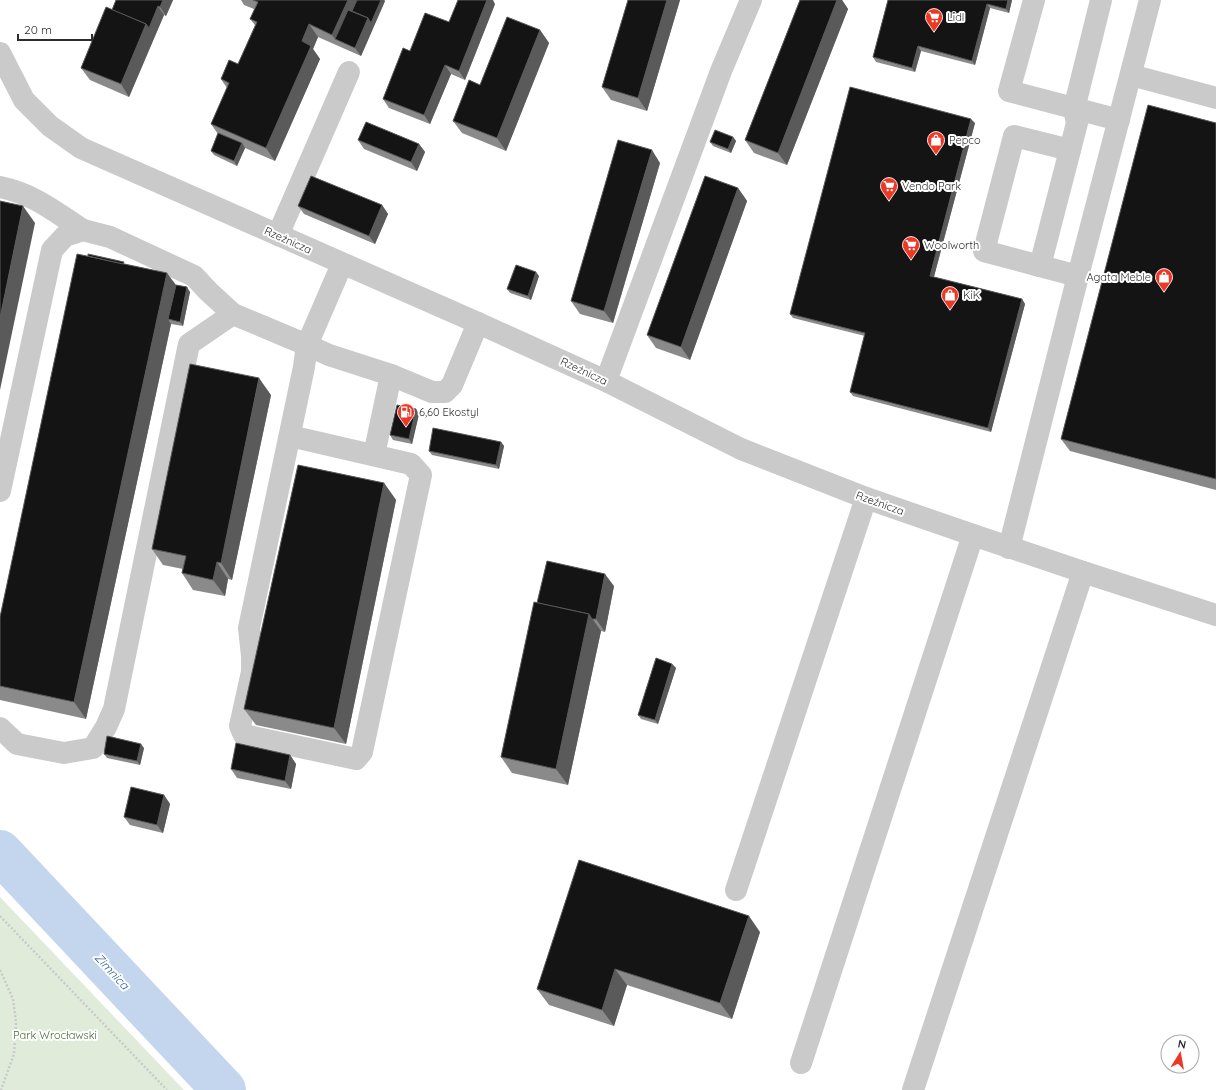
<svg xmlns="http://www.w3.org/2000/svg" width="1216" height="1090" font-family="Quicksand,sans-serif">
  <rect width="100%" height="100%" fill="#fff"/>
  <!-- green -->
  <path fill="#e0ebd9" d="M0,897L184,1090H0Z"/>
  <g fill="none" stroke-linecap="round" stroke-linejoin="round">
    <!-- river -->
    <path stroke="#c4d6ed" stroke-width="44" d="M0,852L224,1090"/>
    <!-- path -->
    <g stroke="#cacaca" stroke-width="2.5" stroke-dasharray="2 2" stroke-linecap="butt">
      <path d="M0,916L167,1090"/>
      <path d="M0,970L13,999L16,1022L14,1054L1,1090"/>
    </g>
    <!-- minor -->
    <g stroke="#cacaca" stroke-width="22">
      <path d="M1034,0L1009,91L1119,120"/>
      <path d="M0,53L24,100L50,126L81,148L478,323L606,381L741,449L866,498L973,535L1083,572L1216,615"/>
      <path d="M1131,75L1216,98"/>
      <path d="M0,187C34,194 55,212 83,230"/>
      <path d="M278,235L349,72"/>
      <path d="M1040,266L984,251L1014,136L1070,150"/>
      <path d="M1078,276L1040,266L1077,123L1074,109L1101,0"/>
      <path d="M391,375L432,392H445L452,385L478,323"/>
      <path d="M606,381L721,71L751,0"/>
      <path d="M290,436L411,464L421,475L362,752L356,759L244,735L240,726L252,672V656L249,628L304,367L307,345L329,355L391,375L374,455"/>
      <path d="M0,491L52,250L65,236L83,230L110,237L194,276L208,291L233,314L307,345L342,264"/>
      <path d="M1009,548L1078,276L1150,0"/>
      <path d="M0,728L17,744L64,753L93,748L106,727L114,709L189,344L233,314"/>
      <path d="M736,890L866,498"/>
      <path d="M801,1063L973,535"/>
      <path d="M913,1090L1083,572"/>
    </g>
  </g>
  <!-- wall -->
  <g fill="#8a8a8a">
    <path d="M116,0H173L166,16L164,15L129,97L90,80L81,68L112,10Z"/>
    <path d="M241,0H384L385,1L361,56L318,37L313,49L320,59L275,161L245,148L237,166L214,155L211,151L218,134L211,124L227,88L221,79L238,64L255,25L250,19L254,9L244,5Z"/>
    <path d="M628,0H680L647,111L611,100L602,87Z"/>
    <path d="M800,0H842L848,9L787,165L754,153L745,140Z"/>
    <path d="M888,0H1012L1009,13L990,8L975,65L921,51L915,72L876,62L873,57Z"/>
    <path d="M495,4L465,80L451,74L430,124L389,108L383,99L449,22Z"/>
    <path d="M540,30L549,43L506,151L462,133L453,121L480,85Z"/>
    <path d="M975,123L934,277L1022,299L1025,304L991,432L853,396L850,392L865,336L793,318L790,314Z"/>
    <path d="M1216,123V490L1070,451L1061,439Z"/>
    <path d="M733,137L736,141L731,153L713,146L710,142Z"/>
    <path d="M358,140L419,144L425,152L417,171L364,149Z"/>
    <path d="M660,163L613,323L580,314L571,301Z"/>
    <path d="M738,188L747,201L690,360L656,348L647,335Z"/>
    <path d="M382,205L388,214L375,244L304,214L298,206Z"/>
    <path d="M125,264L176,285L190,292L183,326L171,324L86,719L0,700V617Z"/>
    <path d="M539,276L531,300L510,293L507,289Z"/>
    <path d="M271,395L232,580L228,579L225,596L193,590L182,573L183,569L163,565L152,549Z"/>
    <path d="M419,414L412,444L393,440L390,435Z"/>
    <path d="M501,442L504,446L499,469L432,455L429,451Z"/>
    <path d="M384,483L396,500L346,744L256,725L244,709Z"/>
    <path d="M614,586L605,632L601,631L568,785L512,773L501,757L537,603Z"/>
    <path d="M672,664L676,668L658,724L641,719L638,715Z"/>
    <path d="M144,748L140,765L107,758L104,754Z"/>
    <path d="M290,755L296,764L291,789L237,778L231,769Z"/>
    <path d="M164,795L170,804L163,833L130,825L124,817Z"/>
    <path d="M760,932L732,1019L627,985L614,1026L549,1005L537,989Z"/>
  </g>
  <!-- shaded-wall -->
  <g fill="#5a5a5a">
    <path d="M163,0H173L166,16L160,7Z"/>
    <path d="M348,0H362L335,39L332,35Z"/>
    <path d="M381,0H384L385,1L361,56L355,48L368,18Z"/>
    <path d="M487,0H493L495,4L465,80L459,71Z"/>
    <path d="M667,0H680L647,111L638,98Z"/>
    <path d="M837,0H842L848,9L787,165L778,153Z"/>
    <path d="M1008,0H1012L1009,13L1006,9Z"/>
    <path d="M987,4L990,8L975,65L972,61Z"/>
    <path d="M158,6L164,15L129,97L121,84L146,24Z"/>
    <path d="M309,24L318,37L313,49L320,59L275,161L266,148L302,41Z"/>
    <path d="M540,30L549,43L506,151L497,138Z"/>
    <path d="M918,46L921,51L915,72L912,68Z"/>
    <path d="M445,65L451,74L430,124L424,115Z"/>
    <path d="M971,119L975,123L933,280L930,276Z"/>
    <path d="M733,137L736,141L731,153L728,149Z"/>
    <path d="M242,143L245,148L237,166L234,161Z"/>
    <path d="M419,144L425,152L417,171L411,162Z"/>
    <path d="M652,150L660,163L613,323L604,311Z"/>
    <path d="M738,188L747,201L690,360L681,347Z"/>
    <path d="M382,205L388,214L375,244L369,236Z"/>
    <path d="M23,206L35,223L0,390V318Z"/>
    <path d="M536,272L539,276L531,300L528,296Z"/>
    <path d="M167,273L179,289L168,319L171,324L86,719L74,702Z"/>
    <path d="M187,287L190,292L183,326L180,322Z"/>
    <path d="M1022,299L1025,304L991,432L988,428Z"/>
    <path d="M259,378L271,395L232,580L221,563Z"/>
    <path d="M416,409L419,414L412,444L409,439Z"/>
    <path d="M501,442L504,446L499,469L496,465Z"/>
    <path d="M384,483L396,500L346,744L334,728Z"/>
    <path d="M217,562L228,579L225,596L213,580Z"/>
    <path d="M605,574L614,586L605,632L596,619Z"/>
    <path d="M589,614L601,631L568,785L556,769Z"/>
    <path d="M672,664L676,668L658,724L655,720Z"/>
    <path d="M141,744L144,748L140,765L137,761Z"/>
    <path d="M290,755L296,764L291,789L285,781Z"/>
    <path d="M164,795L170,804L163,833L157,825Z"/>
    <path d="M749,916L760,932L732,1019L720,1003Z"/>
    <path d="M615,969L627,985L614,1026L602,1010Z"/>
  </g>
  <!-- building -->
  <g fill="#141414" stroke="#5a5a5a">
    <path d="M116,0H163L160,7L158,6L149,28L146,24L112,10Z"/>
    <path d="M253,0H348L332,35L309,24L302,41L311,46L266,148L211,124L229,83L221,79L229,60L238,64L257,22L250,19L258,2Z"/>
    <path d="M357,0H381L371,23L368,18L352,11Z"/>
    <path d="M458,0H487L459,71L445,65L424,115L383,99L403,48L410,51L425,13L449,22Z"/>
    <path d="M628,0H667L638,98L602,87Z"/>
    <path d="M800,0H837L778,153L745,140Z"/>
    <path d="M888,0H1008L1006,9L987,4L972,61L918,46L912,68L873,57Z"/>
    <path d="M106,7L146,24L121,84L81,68Z"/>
    <path d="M348,10L368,18L355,48L335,39Z"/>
    <path d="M507,17L540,30L497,138L453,121L469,80L480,85Z"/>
    <path d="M850,87L971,119L930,276L1022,299L988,428L850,392L865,333L790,314Z"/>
    <path d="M1148,105L1216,123V479L1061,439Z"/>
    <path d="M366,122L419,144L411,162L358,140Z"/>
    <path d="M715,130L733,137L728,149L710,142Z"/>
    <path d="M218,133L242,143L234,161L211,151Z"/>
    <path d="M618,140L652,150L604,311L571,301Z"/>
    <path d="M311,176L382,205L369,236L298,206Z"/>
    <path d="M705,176L738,188L681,347L647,335Z"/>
    <path d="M0,201L23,206L0,318Z"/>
    <path d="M77,254L167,273L74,702L0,686V617Z"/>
    <path d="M88,254L124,262L123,264L88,256Z"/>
    <path d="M516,265L536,272L528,296L507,289Z"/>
    <path d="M176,285L187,287L180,322L168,319Z"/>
    <path d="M190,364L259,378L221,563L217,562L213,580L182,573L186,556L152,549Z"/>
    <path d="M397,405L416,409L409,439L390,435Z"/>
    <path d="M433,428L501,442L496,465L429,451Z"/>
    <path d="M298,465L384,483L334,728L244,709Z"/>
    <path d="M547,561L605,574L596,619H592L589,614L537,603Z"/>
    <path d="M534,602L589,614L556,769L501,757Z"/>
    <path d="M656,658L672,664L655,720L638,715Z"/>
    <path d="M107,736L141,744L137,761L104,754Z"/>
    <path d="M236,743L290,755L285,781L231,769Z"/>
    <path d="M131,787L164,795L157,825L124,817Z"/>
    <path d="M579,860L749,916L720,1003L615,969L602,1010L537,989Z"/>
  </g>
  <!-- icons -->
  <defs>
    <g id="supermarket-pin" transform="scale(0.9)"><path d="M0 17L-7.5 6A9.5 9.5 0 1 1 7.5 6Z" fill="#ed3825" stroke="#fff"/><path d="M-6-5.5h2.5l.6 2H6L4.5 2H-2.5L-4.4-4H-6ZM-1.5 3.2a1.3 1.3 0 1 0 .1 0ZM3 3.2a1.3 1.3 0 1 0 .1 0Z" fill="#fff"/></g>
    <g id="shop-pin" transform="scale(0.9)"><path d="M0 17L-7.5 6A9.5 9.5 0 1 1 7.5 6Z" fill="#ed3825" stroke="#fff"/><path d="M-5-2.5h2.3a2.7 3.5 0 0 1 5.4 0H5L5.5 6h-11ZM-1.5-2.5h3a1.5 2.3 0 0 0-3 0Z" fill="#fff"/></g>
    <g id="fuel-pin" transform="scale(0.9)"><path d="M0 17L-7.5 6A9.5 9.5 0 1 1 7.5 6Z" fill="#ed3825" stroke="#fff"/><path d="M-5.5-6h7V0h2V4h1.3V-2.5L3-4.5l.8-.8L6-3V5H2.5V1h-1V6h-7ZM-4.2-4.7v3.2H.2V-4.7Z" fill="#fff"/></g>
  </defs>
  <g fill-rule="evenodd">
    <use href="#supermarket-pin" x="934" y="17"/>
    <use href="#shop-pin" x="936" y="140"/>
    <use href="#supermarket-pin" x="889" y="186"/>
    <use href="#supermarket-pin" x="911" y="245"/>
    <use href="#shop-pin" x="1164" y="277"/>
    <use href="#shop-pin" x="950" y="295"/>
    <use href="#fuel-pin" x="406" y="412"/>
  </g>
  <g text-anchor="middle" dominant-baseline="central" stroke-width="4" stroke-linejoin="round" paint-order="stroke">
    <!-- poi labels -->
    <g font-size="11" fill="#2d2d2d" stroke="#fff" text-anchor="start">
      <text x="947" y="17">Lidl</text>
      <text x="949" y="140">Pepco</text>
      <text x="902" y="186">Vendo Park</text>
      <text x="924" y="245">Woolworth</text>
      <text x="1151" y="277" text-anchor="end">Agata Meble</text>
      <text x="963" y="295">KiK</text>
      <text x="419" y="412">6,60 Ekostyl</text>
    </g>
    <!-- street labels -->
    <g font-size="11" fill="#2d2d2d" stroke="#fff">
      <text transform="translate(288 240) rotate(24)">Rzeźnicza</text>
      <text transform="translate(584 371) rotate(25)">Rzeźnicza</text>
      <text transform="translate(880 503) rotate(20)">Rzeźnicza</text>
    </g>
    <!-- park labels -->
    <g font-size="11" fill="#486a38" stroke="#fff">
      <text x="55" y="1035">Park Wrocławski</text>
    </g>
    <!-- water labels -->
    <g font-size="12" font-style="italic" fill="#376092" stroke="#fff">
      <text transform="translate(112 971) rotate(47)">Zimnica</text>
    </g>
  </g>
  <!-- north arrow -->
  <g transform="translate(1180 1054) rotate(11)"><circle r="19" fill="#ffffff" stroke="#ababab"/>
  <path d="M0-3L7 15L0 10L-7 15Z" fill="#ed3825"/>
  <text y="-6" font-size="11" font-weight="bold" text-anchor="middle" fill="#2d2d2d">N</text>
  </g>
  <!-- scale -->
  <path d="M18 34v6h74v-6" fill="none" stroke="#2d2d2d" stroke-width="2"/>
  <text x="24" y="34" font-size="12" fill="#2d2d2d" stroke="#ffffff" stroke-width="3" paint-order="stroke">20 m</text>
</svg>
